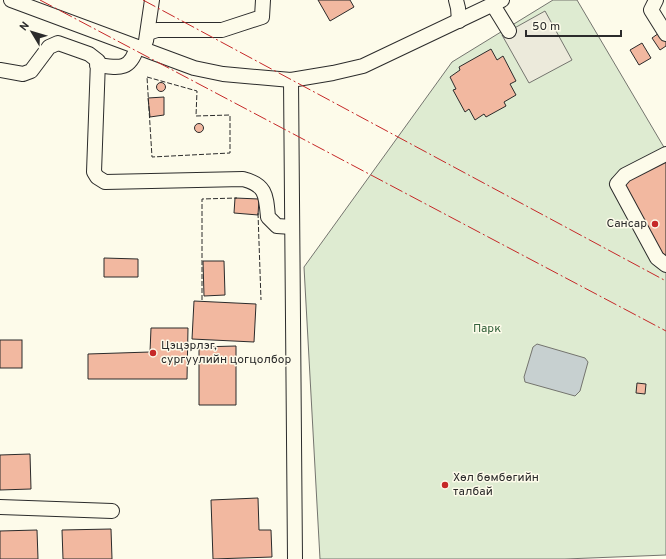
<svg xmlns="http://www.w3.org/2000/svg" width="666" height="559" font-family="Overpass,sans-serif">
  <rect width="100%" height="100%" fill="#fdfbea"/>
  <!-- green -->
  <path fill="#deebd1" stroke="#74746e" d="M553,0H577L665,149L611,179L652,259L666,266V555L565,559H320L304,267L452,62Z"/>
  <!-- parking -->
  <path fill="#eceadb" stroke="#74746e" d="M545,11L572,60L529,83L502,35Z"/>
  <!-- water -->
  <path fill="#c7d0d0" stroke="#74746e" d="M537,344L585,358L588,362L580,391L575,396L525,382L524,377L533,347Z"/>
  <!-- building -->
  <g fill="#f2b8a0" stroke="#2b2b2b">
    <path d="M318,0H350L354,7L330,21Z"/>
    <path d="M666,28V46L660,50L652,38Z"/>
    <path d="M642,43L651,58L639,65L630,50Z"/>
    <path d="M491,49L497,60L503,56L516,81L510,84L516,95L504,102L506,106L486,117L484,114L475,120L469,109L465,112L453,90L456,89L450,77L460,70L459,67Z"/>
    <circle cx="161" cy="87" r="4.5"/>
    <path d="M164,97V115L150,117L148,98Z"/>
    <circle cx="199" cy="128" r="4.5"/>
    <path d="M666,159V262L621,185Z"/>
    <path d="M235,198L259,199L258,215L234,213Z"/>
    <path d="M104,258L138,259V277H104Z"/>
    <path d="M203,261H224L225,295L204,296Z"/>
    <path d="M194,301L256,304L254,342L192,339Z"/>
    <path d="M151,328H188L187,379H88V354L150,352Z"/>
    <rect x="0" y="340" width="22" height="28"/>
    <path d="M236,346V405H199V347Z"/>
    <path d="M637,383L646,384L645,394L636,393Z"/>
    <path d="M30,454L31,489L0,490V455Z"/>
    <path d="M258,498L259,530H271L272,557L213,559L211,500Z"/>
    <path d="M111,529L112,559H63L62,530Z"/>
    <path d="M37,530L38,559H0V531Z"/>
  </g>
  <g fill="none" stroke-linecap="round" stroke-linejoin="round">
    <!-- minor casing -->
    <g stroke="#2b2b2b" stroke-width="16">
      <g id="minor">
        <path d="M11,0L194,68L223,74L291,80L333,73L363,66L502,0"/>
        <path d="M456,0L458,8L459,21"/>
        <path d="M656,0L651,10L666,34"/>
        <path d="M493,5L509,31"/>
        <path d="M148,33L157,30H222L262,17L263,0"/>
        <path d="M146,41L152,0"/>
        <path d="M97,65C119,68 130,71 137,47"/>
        <path d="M0,70L23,74L31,71L49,47L58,43L89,54L98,61L94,172L97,177L105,182L243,179C266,185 266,195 268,217L277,226L292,227"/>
        <path d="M291,80L295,559"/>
        <path d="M666,154L625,175L617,184L657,258L666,265"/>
        <path d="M0,507L112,511"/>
      </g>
    </g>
    <!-- minor -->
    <use href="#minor" stroke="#fdfbea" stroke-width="14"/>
    <!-- fence -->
    <g stroke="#2b2b2b" stroke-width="1" stroke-dasharray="5 2" stroke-linecap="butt">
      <path d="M147,77L197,91L196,116L230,115V153L152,157Z"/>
      <path d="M258,213L261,300"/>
      <path d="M202,300V199L237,198"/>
    </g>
    <!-- power -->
    <g stroke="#c62828" stroke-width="1" stroke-dasharray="14 3 2 3" stroke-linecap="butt">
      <path d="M40,0L666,331"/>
      <path d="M143,0L666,281"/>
    </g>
  </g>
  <!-- markers -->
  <g fill="#c62828" stroke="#fdfbea" stroke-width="1.5">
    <circle cx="655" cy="224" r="4"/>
    <circle cx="153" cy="353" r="4"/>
    <circle cx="445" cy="485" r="4"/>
  </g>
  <g text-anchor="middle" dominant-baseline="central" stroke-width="3" stroke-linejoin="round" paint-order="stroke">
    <!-- poi labels -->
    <g font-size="12" fill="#2b2b2b" stroke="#fdfbea" text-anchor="start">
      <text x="647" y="224" text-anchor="end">Сансар</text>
      <text x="161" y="346">Цэцэрлэг,<tspan x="161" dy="14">сургуулийн цогцолбор</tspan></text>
      <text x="453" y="478">Хөл бөмбөгийн<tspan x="453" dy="14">талбай</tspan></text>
    </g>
    <!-- park labels -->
    <g font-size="12" fill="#34623c" stroke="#fdfbea">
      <text x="487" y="329">Парк</text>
    </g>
  </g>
  <!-- north arrow -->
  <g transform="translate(32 32) rotate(308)" stroke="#fdfbea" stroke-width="3" paint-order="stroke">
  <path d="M0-3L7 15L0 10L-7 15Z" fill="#2b2b2b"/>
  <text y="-6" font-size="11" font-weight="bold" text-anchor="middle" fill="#2b2b2b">N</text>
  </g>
  <!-- scale -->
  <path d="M526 30v6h95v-6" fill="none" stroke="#2b2b2b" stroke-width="2"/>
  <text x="532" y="30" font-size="12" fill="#2b2b2b" stroke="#fdfbea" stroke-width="3" paint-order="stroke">50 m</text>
</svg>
